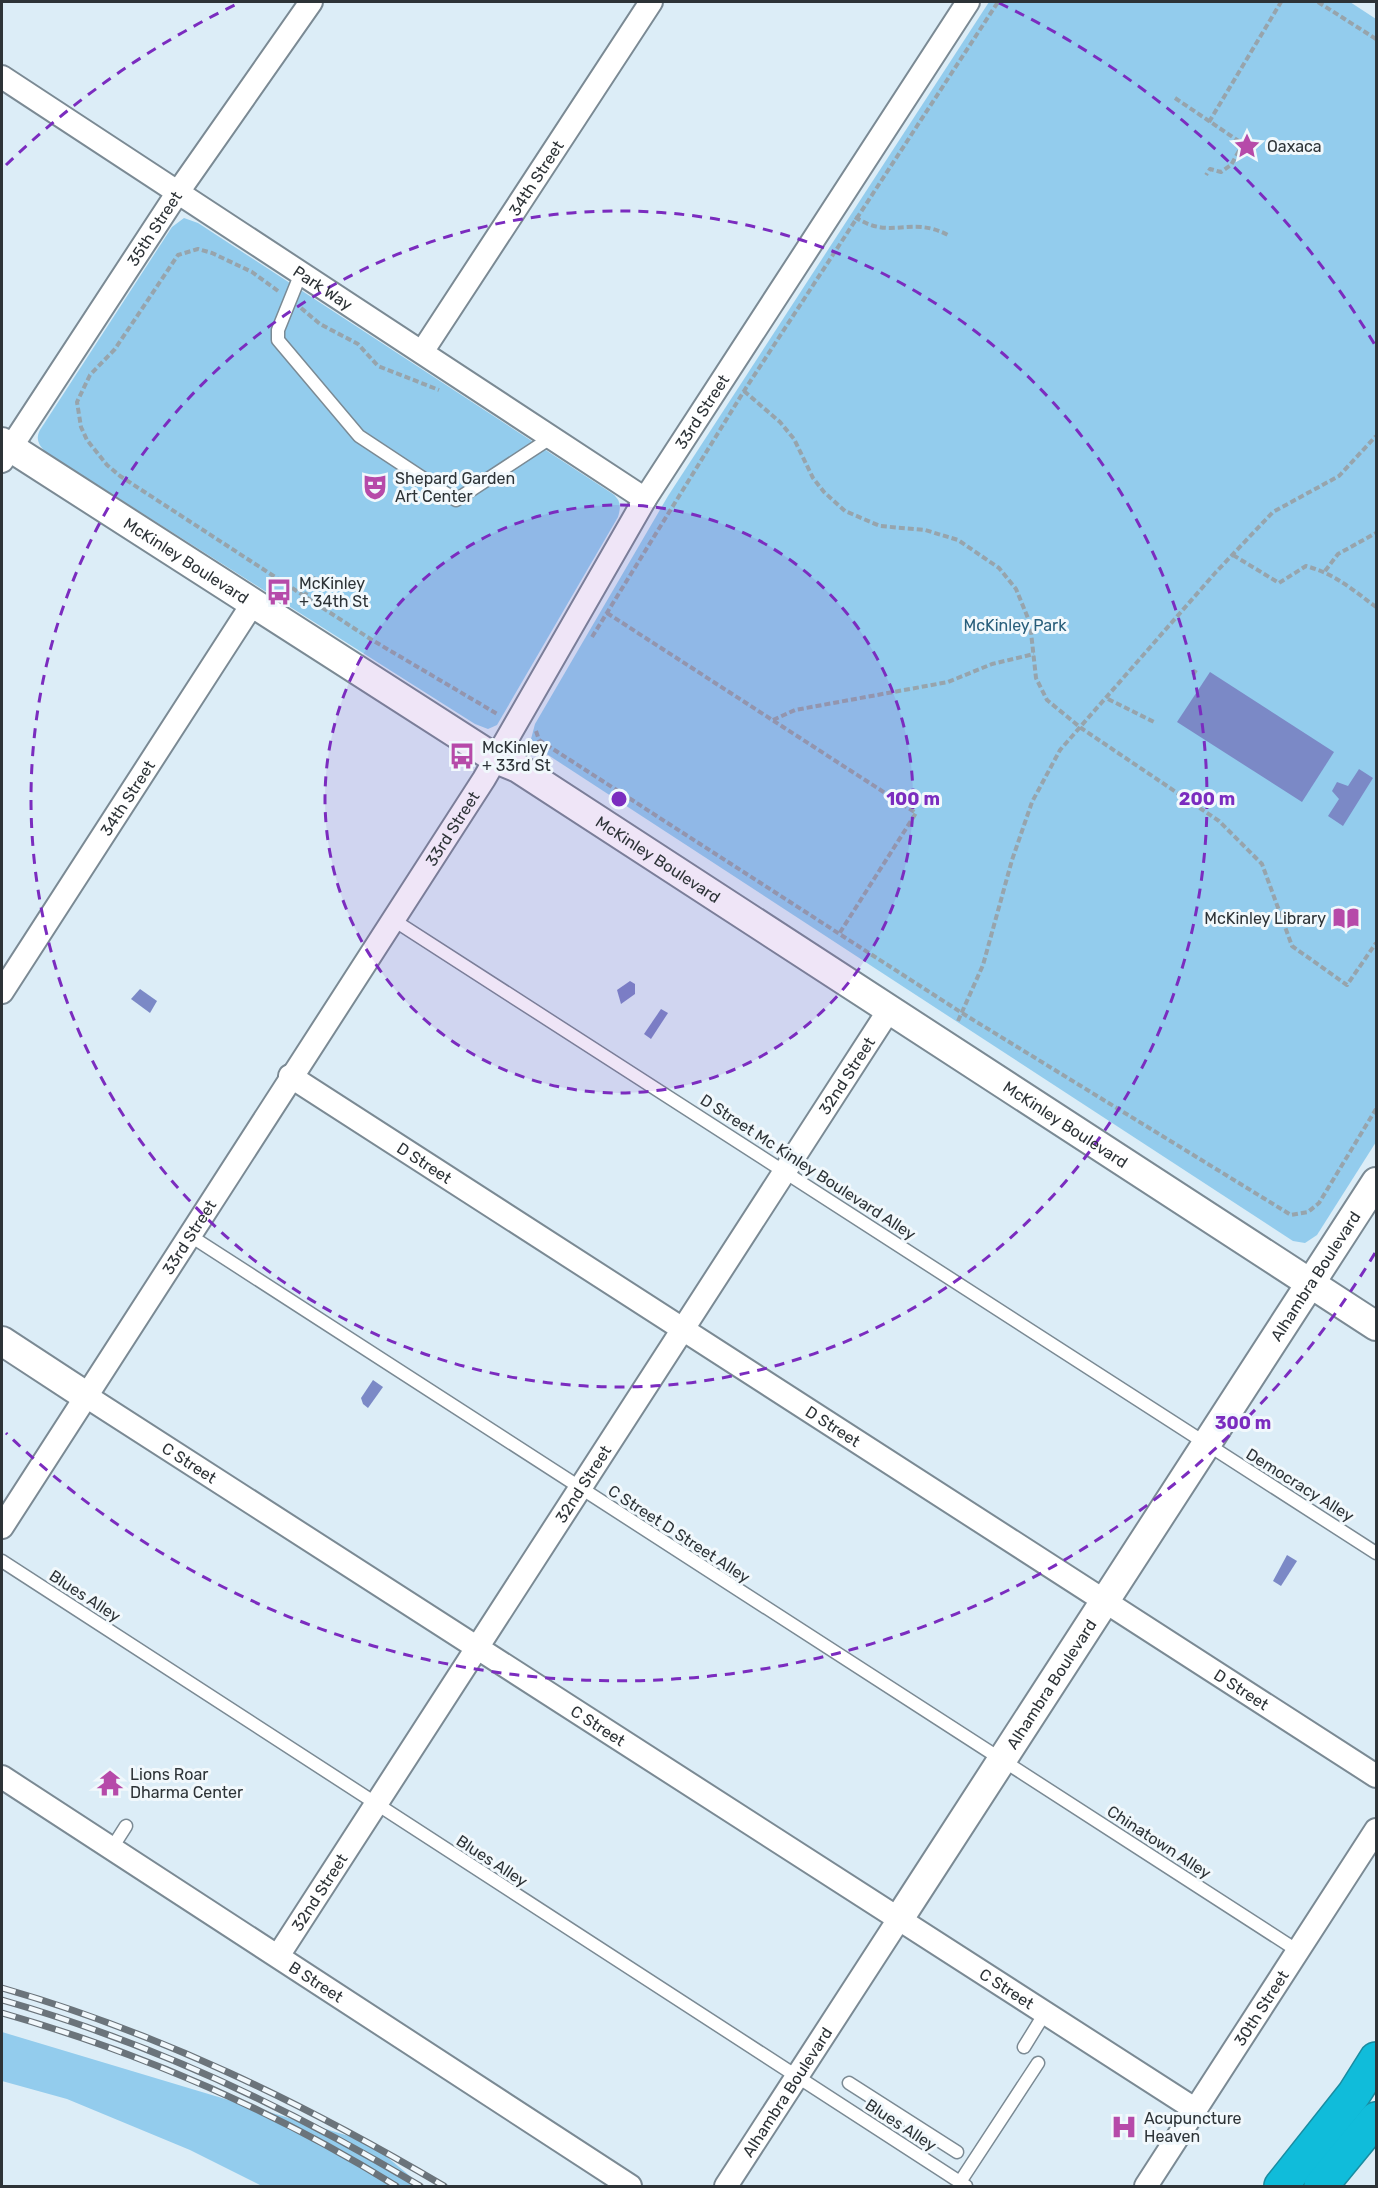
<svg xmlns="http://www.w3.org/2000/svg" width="1378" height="2188" font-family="Rubik,sans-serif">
  <rect width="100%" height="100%" fill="#dcedf7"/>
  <!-- green -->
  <g fill="#93cced">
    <path d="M989,2H1350L1376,19V1142L1317,1235L1305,1243L1293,1241L542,751L531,739L535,724L668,496Z"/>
    <path d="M184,218L198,223L613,494C621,501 621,507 618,517L497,725L488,729L475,724L47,453C39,446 35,439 40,430L172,227Z"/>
    <path d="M2,2032L369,2142L422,2186H262L190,2150L67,2099L2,2081Z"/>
  </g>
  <!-- water -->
  <g fill="#7b89c6">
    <path d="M1210,672L1334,752L1302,802L1177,722Z"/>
    <path d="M1359,769L1373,778L1343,826L1328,816L1339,799L1332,791L1337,782L1348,786Z"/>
    <path d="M630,981L635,984V994L621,1004L617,990Z"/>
    <path d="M140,989L157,1001L150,1013L131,999Z"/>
    <path d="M661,1009L668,1013L651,1039L644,1034Z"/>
    <path d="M373,1380L383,1387L368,1408L363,1404L361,1398Z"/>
    <path d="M1287,1555L1297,1561L1281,1586L1273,1581Z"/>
  </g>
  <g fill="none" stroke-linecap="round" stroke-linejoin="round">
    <!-- service casing -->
    <g stroke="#7b8a94" stroke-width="15">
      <g id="service">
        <path d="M301,273L278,330V340L359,436L456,500L552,437"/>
        <path d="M392,919L1376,1553"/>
        <path d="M189,1235L1298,1951"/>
        <path d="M2,1561L966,2186"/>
        <path d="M112,1848L126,1826"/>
        <path d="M1024,2047L1045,2013"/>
        <path d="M849,2083L957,2152"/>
        <path d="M960,2182L1038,2063"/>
      </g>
    </g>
    <!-- minor casing -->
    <g stroke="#7b8a94" stroke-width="26">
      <g id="minor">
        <path id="s1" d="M2,77L645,499"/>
        <path id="s2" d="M422,352L651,2"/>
        <path id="s3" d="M2,461L178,192L311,2"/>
        <path id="s4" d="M2,992L253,603"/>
        <path id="s5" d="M290,1076L1376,1776"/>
        <path id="s6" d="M86,1396L1196,2110"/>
        <path id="s7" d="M2,1527L484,779L645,499L968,2"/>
        <path id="s8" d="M2,1777L630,2186"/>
        <path id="s9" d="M278,1956L889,1010"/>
        <path id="s10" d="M726,2186L899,1919"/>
        <path id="s11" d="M1146,2186L1376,1830"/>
      </g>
    </g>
    <!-- tertiary casing -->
    <g stroke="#7b8a94" stroke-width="32">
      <g id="tertiary">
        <path id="s12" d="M2,442L496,759L518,768L1376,1326"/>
        <path d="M2,1341L86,1396"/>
        <path id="s13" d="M899,1919L1376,1182"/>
      </g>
    </g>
    <!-- motorway casing -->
    <g stroke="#1a8ca1" stroke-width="36">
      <g id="motorway">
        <path d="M1281,2186L1354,2094L1376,2059"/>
        <path d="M1321,2186L1376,2119"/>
      </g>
    </g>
    <!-- path -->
    <g stroke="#97a4ac" stroke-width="4" stroke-dasharray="6 3" stroke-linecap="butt">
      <path d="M1318,2L1376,39"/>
      <path d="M1175,98L1243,144L1231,165L1221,172L1210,169L1206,175"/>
      <path d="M1209,122L1281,2"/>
      <path d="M855,217C891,241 910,215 948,235"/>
      <path d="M278,291L252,272L212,253L198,249L178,255L115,349L90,375L77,402L81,427L87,440L107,465L120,476L372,640L499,715"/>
      <path d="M301,308L320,324L358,344L378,366L439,390"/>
      <path d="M744,391L780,422L794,439L813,478L824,492L845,511L880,526L925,530L958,540L999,568L1016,589L1030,623L1036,678L1047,700L1081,728L1219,821L1262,864L1292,946L1347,985L1376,943"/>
      <path d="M1233,555L1279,583L1306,566C1335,574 1353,590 1376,607"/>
      <path d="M1325,571L1338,554L1376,533"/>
      <path d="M299,605L316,577"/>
      <path d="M607,613L916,813L839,934"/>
      <path d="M592,637L744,391L998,2"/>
      <path d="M1193,675L1196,670"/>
      <path d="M1108,699L1154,722"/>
      <path d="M773,720L795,710L948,682L992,664L1034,654"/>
      <path d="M536,731L539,740L962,1013L1291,1215L1308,1212L1319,1203L1376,1109"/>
      <path d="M958,1021L983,965L1012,860L1032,802L1060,750L1216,572L1273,512L1339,476L1376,436"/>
    </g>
    <!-- service -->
    <use href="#service" stroke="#fff" stroke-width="12"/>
    <!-- minor -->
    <use href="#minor" stroke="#fff" stroke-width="22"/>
    <!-- tertiary -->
    <use href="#tertiary" stroke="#fff" stroke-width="28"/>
    <!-- motorway -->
    <use href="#motorway" stroke="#10bcda" stroke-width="33"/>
    <!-- rail casing -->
    <g stroke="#6b747b" stroke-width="7">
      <g id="rail">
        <path d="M2,1988C159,2033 303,2103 444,2186"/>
        <path d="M2,2000C149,2042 288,2107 420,2186"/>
        <path d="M2,2013C139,2052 275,2111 396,2186"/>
      </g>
    </g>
    <!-- rail -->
    <use href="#rail" stroke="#f1f8fc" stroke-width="4.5" stroke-dasharray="14" stroke-linecap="butt"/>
  </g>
  <!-- distance rings -->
  <circle cx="619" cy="799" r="294" fill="#7b2cbf" fill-opacity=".12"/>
  <g fill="none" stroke="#7b2cbf" stroke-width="3" stroke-dasharray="10 8">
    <circle cx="619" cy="799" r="294"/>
    <circle cx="619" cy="799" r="588"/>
    <path d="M1375 1253A882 882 0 0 1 6 1433M6 165A882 882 0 0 1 239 3M999 3A882 882 0 0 1 1375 345"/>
  </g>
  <!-- icons -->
  <defs>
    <g id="sight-bare" transform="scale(2.07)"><path d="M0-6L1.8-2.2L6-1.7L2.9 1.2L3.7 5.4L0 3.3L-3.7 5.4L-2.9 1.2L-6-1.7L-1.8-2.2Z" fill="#b64aa9" stroke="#f1f8fc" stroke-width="2.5" paint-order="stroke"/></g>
    <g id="theatre-bare" transform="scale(2.07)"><path d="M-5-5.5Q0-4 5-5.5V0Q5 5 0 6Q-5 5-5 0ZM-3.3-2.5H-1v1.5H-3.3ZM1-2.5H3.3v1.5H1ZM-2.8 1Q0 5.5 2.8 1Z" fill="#b64aa9" stroke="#f1f8fc" stroke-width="2.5" paint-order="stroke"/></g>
    <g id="bus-bare" transform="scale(2.07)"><path d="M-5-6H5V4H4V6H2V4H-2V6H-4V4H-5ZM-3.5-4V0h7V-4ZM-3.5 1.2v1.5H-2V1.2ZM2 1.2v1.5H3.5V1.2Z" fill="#b64aa9" stroke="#f1f8fc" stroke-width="2.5" paint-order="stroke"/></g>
    <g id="library-bare" transform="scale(2.07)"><path d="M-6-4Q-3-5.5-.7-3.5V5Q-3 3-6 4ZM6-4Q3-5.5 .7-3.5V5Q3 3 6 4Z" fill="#b64aa9" stroke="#f1f8fc" stroke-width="2.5" paint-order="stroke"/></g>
    <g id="temple-bare" transform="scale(2.07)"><path d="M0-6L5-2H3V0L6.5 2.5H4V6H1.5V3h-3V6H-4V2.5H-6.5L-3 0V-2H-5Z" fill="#b64aa9" stroke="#f1f8fc" stroke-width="2.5" paint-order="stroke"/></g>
    <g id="hospital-bare" transform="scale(2.07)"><path d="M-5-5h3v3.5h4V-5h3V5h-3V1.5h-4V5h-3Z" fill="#b64aa9" stroke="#f1f8fc" stroke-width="2.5" paint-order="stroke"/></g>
  </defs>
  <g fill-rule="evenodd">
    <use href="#sight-bare" x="1247" y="146"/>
    <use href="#theatre-bare" x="375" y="487"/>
    <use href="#bus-bare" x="279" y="592"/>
    <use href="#bus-bare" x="462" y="756"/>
    <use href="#library-bare" x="1346" y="918"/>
    <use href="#temple-bare" x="110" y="1783"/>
    <use href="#hospital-bare" x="1124" y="2127"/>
  </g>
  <g text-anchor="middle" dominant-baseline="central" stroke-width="6" stroke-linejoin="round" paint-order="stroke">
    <!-- poi labels -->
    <g font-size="16" fill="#2d3337" stroke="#f1f8fc" text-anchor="start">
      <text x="1267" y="146">Oaxaca</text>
      <text x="395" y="478">Shepard Garden<tspan x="395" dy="18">Art Center</tspan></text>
      <text x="299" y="583">McKinley<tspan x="299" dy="18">+ 34th St</tspan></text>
      <text x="482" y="747">McKinley<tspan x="482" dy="18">+ 33rd St</tspan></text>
      <text x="1326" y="918" text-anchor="end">McKinley Library</text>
      <text x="130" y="1774">Lions Roar<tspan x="130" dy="18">Dharma Center</tspan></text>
      <text x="1144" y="2118">Acupuncture<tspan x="1144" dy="18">Heaven</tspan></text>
    </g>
    <!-- street labels -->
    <g font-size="16" fill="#2d3337" stroke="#f1f8fc">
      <text stroke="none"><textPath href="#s2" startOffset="208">34th Street</textPath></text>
      <text stroke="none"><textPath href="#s3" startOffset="278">35th Street</textPath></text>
      <text stroke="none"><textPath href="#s1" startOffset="384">Park Way</textPath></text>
      <text stroke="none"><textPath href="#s7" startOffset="1317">33rd Street</textPath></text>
      <text stroke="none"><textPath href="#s12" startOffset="219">McKinley Boulevard</textPath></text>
      <text stroke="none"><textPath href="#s4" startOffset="231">34th Street</textPath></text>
      <text stroke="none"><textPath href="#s7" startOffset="831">33rd Street</textPath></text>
      <text stroke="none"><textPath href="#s12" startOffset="778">McKinley Boulevard</textPath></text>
      <text stroke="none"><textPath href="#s9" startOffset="1048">32nd Street</textPath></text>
      <text stroke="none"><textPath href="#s12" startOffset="1264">McKinley Boulevard</textPath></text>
      <text stroke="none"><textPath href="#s5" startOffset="160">D Street</textPath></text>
      <text transform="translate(808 1167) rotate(33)">D Street Mc Kinley Boulevard Alley</text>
      <text stroke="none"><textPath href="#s7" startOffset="345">33rd Street</textPath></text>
      <text stroke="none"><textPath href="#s13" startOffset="766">Alhambra Boulevard</textPath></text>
      <text stroke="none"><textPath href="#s5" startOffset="646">D Street</textPath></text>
      <text stroke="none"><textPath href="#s6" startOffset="123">C Street</textPath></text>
      <text stroke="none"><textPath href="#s9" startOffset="562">32nd Street</textPath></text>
      <text transform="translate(1300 1485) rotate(32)">Democracy Alley</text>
      <text transform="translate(679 1534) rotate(33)">C Street D Street Alley</text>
      <text transform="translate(85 1596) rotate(33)">Blues Alley</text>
      <text stroke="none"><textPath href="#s13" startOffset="280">Alhambra Boulevard</textPath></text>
      <text stroke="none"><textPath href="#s5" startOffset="1132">D Street</textPath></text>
      <text stroke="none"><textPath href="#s6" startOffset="609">C Street</textPath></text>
      <text transform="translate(1159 1842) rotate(33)">Chinatown Alley</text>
      <text transform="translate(492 1861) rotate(33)">Blues Alley</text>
      <text stroke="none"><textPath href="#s9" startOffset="76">32nd Street</textPath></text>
      <text stroke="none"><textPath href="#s8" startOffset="375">B Street</textPath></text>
      <text stroke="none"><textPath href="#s6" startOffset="1095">C Street</textPath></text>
      <text stroke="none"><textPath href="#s11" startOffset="212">30th Street</textPath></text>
      <text stroke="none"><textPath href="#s10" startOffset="112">Alhambra Boulevard</textPath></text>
      <text transform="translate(901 2125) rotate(33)">Blues Alley</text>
    </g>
    <!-- park labels -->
    <g font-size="16" fill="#285e7b" stroke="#f1f8fc">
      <text x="1015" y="625">McKinley Park</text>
    </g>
  </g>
  <circle cx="619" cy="799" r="9" fill="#7b2cbf" stroke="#f1f8fc" stroke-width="3"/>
  <g font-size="18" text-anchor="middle" font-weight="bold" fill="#7b2cbf" stroke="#f1f8fc" stroke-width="6" stroke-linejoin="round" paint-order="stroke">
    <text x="913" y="805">100 m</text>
    <text x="1207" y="805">200 m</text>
    <text x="1243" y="1429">300 m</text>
  </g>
  <!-- border -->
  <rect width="1378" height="2188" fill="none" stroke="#2d3337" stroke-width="6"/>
</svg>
